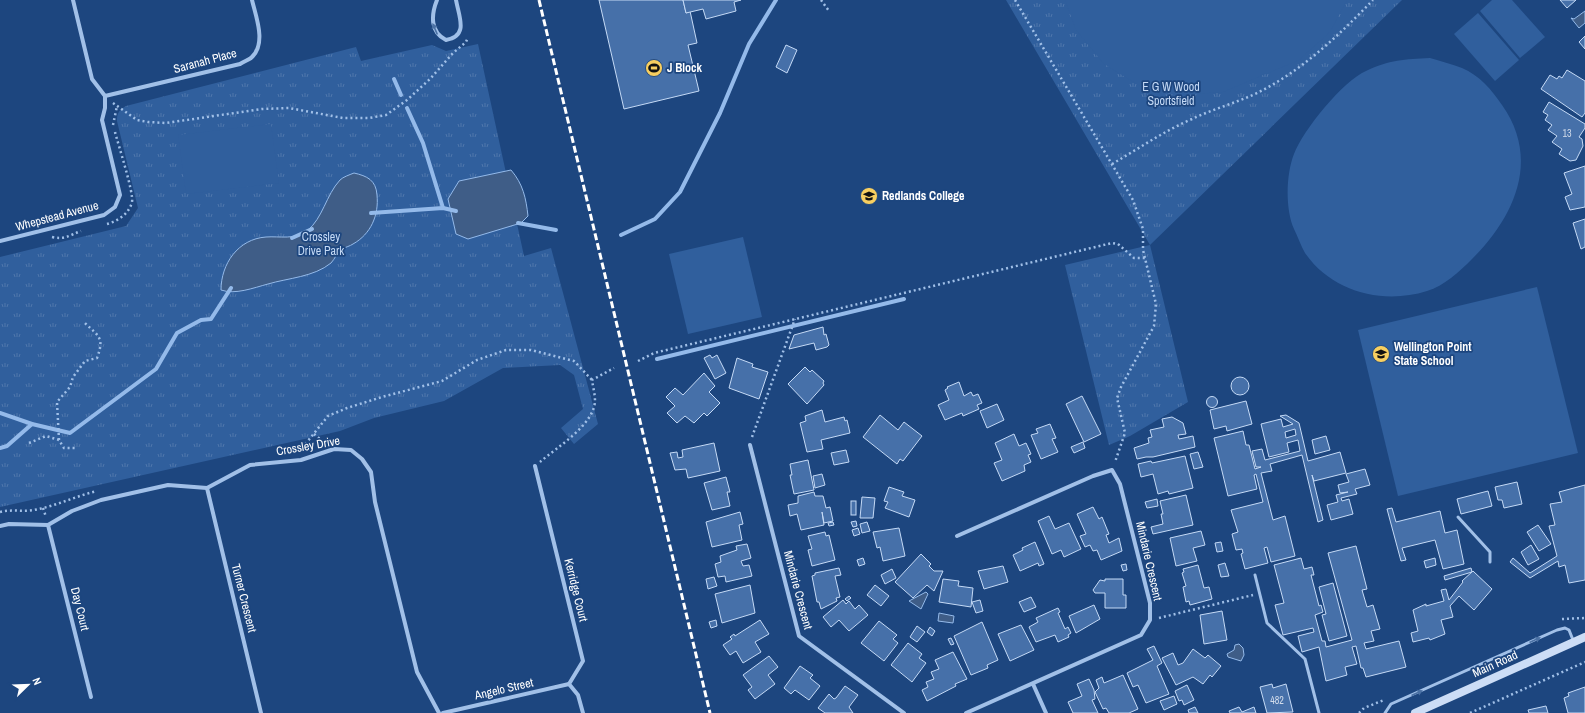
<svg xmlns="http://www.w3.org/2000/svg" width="1585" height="713" font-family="'Archivo Narrow',sans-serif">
  <defs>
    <pattern id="park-tufts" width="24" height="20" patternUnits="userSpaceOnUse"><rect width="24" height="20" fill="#305f9d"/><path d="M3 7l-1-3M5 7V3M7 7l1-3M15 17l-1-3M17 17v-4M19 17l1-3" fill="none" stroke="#4f77ac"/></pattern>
  </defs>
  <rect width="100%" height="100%" fill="#1d467f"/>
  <!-- park -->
  <g fill="url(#park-tufts)">
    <path d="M1006,0H1402L1150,245L1188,402L1130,436L1109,445L1065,265L1150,245Z"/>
    <path d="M478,44L524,256L551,248L598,424L574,444L561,428L583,409L574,375L560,365L503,368L444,401L374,418L340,431L0,507V257L126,226L138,208L117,121C117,113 119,110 126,106L356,47L361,61L432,45L446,51Z"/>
  </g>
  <!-- pitch -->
  <g fill="#305f9d">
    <path d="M1065,0H1347L1330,32L1299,60L1223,92L1181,95L1140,86L1104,64L1076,30Z"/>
    <path d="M1492,0H1512L1545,37L1520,58L1480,11Z"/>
    <path d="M1478,13L1519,60L1495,81L1454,34Z"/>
    <path d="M1430,58C1440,61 1452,64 1462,68C1479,75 1492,90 1502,105C1541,160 1514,217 1472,259C1459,272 1444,286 1427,291C1383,305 1332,292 1305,253C1301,246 1298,237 1294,229C1285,209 1286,174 1294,154C1303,130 1343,81 1366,71C1389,60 1405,59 1430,58Z"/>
    <path d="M271,124L279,183L186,194L178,135Z"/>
    <path d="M743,237L762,317L688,334L669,254Z"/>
    <path d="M1537,287L1578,453L1398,496L1358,330Z"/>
  </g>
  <!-- water -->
  <g fill="#3f5d87" stroke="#94baea">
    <path d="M1585,11V23L1579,28L1571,18L1574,19Z"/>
    <path d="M511,170C523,184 526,198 528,216L521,223L468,239L456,234L448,199L459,181Z"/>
    <path d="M354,173C367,176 376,180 377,195C379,215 371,234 353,244C350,246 346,247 342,249C337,252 335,259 331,263C314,277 288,278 268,284C253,288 235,295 221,290C221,264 238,239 266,237C279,236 296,240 307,231C323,218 326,195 340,180C343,177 349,175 354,173Z"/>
    <path d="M926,592L928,594L921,609L909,601Z"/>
    <path d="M939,613L954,616L953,623L938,621Z"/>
    <path d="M1239,644L1243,648L1244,655L1241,661L1228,657L1227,654L1234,650L1235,645Z"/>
  </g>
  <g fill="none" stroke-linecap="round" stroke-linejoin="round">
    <!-- stream -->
    <g stroke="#94baea" stroke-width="4">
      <path d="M394,79L401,95"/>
      <path d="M407,108L423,143L443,208"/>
      <path d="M371,213L443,208L456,211"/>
      <path d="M518,223L556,230"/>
      <path d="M621,235L655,219L680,192L720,113L749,44L776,0"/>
      <path d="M292,238L312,229"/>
      <path d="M657,359L904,299"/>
      <path d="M0,413L32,424L70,433L156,369L177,333L201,320L211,319L231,288"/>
      <path d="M0,448L7,446L32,424"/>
    </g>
  </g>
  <!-- building -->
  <g fill="#4670a9" stroke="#c5daf6" fill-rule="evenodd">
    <path d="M599,0H683L686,13L690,11L697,43L688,45L699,91L624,109Z"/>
    <path d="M683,0H741L734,2L736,11L706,19L703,9L686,13Z"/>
    <path d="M1560,0H1576L1567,8Z"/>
    <path d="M1585,36V49L1579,42Z"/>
    <path d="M786,45L797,50L787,73L776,67Z"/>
    <path d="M1567,70L1585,81V113L1582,117L1541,89L1550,75L1557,79L1559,76L1562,78Z"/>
    <path d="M1549,102L1585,124V128L1579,137L1582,139L1583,146L1576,160L1570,161L1559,154L1562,149L1552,142L1557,136L1548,130L1552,125L1545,120L1548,115L1543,112Z"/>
    <path d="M1585,166V207L1570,210L1565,197L1572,194L1564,173Z"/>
    <path d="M1585,219V247L1581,249L1573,223Z"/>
    <path d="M823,327L824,335L826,334L829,345L827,347L816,350L814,343L789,349L794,335Z"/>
    <path d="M710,355L712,358L717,355L726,373L715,379L704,358Z"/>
    <path d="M737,358L753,364L752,367L768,372L759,399L729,388Z"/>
    <path d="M805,367L810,372L812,370L824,381L823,383L824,385L807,404L788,384Z"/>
    <path d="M704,373L715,386L709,392L720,403L707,416L704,413L694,423L685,416L677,423L667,413L675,406L666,397L675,388L683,395Z"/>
    <circle cx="1240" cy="386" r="9"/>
    <path d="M959,382L964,396L971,392L973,396L978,394L982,403L977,405L979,409L963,416L962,413L945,420L938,405L949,400L945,390L948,388L947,387Z"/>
    <path d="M1082,396L1101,434L1084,442L1066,404Z"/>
    <circle cx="1212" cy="402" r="5.5"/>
    <path d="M1246,401L1252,424L1227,431L1226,426L1214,429L1210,410Z"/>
    <path d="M997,404L1004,420L987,428L980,411Z"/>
    <path d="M822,410L825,422L844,417L845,421L847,420L850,433L821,440L823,449L807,452L800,423L806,421L805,416Z"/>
    <path d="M880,415L898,430L904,422L922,436L903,461L900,459L897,464L863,437Z"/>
    <path d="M1286,415L1299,423L1308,461L1340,452L1346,473L1314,481L1312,475L1323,520L1318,522L1302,455L1270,464L1272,471L1261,473L1273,520L1285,516L1295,556L1271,562L1267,547L1264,548L1268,563L1245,569L1241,554L1243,553L1242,549L1236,550L1232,534L1238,532L1231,510L1263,502L1256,474L1254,475L1257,489L1228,496L1214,438L1243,431L1246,445H1249L1255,469L1261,467H1256L1252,451L1262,449L1265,460L1300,451L1298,440L1287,443L1289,452L1269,457L1261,424L1281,419L1283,427L1293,424L1280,416ZM1295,429L1296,435L1286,438L1285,432Z"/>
    <path d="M1172,417L1183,423L1186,434L1178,435L1179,439L1193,436L1195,447L1153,457H1146L1137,459L1134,448L1149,443L1148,438L1152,437L1150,430L1164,427L1162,419Z"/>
    <path d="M1050,424L1056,438L1052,439L1058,452L1041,459L1031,435L1038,433L1036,429Z"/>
    <path d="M1014,434L1019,446L1026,443L1031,454L1028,455L1031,462L1024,465L1025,471L1002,481L994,463L1002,460L995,443Z"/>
    <path d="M1326,436L1330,450L1315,454L1312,440Z"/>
    <path d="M1083,442L1085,448L1074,453L1071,447Z"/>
    <path d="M714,443L720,471L688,478L686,469L675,470L670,453L677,452L678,458L683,457L682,450Z"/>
    <path d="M846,450L849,462L834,465L831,453Z"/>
    <path d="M1198,452L1203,467L1194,469L1190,454Z"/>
    <path d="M1185,456L1193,488L1169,494L1168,491L1158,494L1153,474L1141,477L1138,464L1151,461L1152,463Z"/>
    <path d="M808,460L814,490L794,494L790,475H792L790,464Z"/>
    <path d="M1365,469L1370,485L1355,489L1357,494L1341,498L1342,501L1349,499L1353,514L1331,520L1327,505L1338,502L1336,495L1348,492L1340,493L1338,485L1349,482L1346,474Z"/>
    <path d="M822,474L825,485L815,488L813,476Z"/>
    <path d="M726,477L730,492H727L730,506L712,510L704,483Z"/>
    <path d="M1517,482L1522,504L1504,508L1502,500H1498L1495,487Z"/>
    <path d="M1585,485V580L1569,583L1565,565L1559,567L1558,561L1530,578L1510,562L1513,558L1530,573L1557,556L1549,526L1555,525L1550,504L1562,502L1559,492Z"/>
    <path d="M889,487L904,492L902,496L915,500L909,517L885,508L888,502L884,501Z"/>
    <path d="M1488,491L1492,506L1461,514L1457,499Z"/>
    <path d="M814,492L815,496H823L826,508L830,507L833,521L824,523L822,512L824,525L801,530L797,514L790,516L788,505L798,503V496Z"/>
    <path d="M1186,495L1193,525L1153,534L1151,527L1163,524L1161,514H1163L1160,501Z"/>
    <path d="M862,497L875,498L873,518H860Z"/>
    <path d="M1157,499L1158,506L1147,508L1145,502Z"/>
    <rect x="851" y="501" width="5" height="14"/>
    <path d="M1093,507L1099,519L1102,517L1109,534L1106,535L1109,543L1119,538L1122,551L1101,560L1097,550L1093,551L1090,545L1085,547L1080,536L1086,534L1077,514Z"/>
    <path d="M1392,508L1396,522L1440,511L1445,533L1457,530L1464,564L1443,569L1435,540L1402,548L1406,560L1401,561L1387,509Z"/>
    <path d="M740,512L743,524L739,525L742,540L712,547L706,522Z"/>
    <path d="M1049,516L1055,529L1069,523L1081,549L1064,557L1061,550L1052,554L1038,521Z"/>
    <path d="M856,521L857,526L853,527L851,522Z"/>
    <path d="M833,522L834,525L829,526L828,523Z"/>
    <path d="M867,522L870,531L862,533L860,524Z"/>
    <path d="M1538,525L1551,544L1539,551L1527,532Z"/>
    <path d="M858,528L860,534L854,536L852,530Z"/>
    <path d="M899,528L905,556L883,561L880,547L877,548L873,532Z"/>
    <path d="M1201,531L1205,545L1193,548L1197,561L1176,566L1170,538Z"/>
    <path d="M825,532L826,536L829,535L835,560L812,566L808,550L812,549L808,536Z"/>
    <path d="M1035,542L1044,564L1039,566L1038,563L1020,571L1013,555L1023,550L1022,548Z"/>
    <path d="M1221,542L1223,551L1217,552L1215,543Z"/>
    <path d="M747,544L751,558L741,561L743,566L749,565L752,576L726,582L725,576L718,577L715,564L721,562L720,556L737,550L736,546Z"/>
    <path d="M1531,545L1539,559L1528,565L1521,552Z"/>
    <path d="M1356,546L1367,589L1362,590L1367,607L1373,605L1380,629L1371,631L1374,641L1364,643L1366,649L1399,641L1406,667L1366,677L1363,668H1361L1356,646L1352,647L1357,664L1345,667L1347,675L1326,681L1319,647L1302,652L1298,636L1314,632L1313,628L1283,635L1275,605L1284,603L1274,565L1301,558L1304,569L1312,567L1314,575H1311L1319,606L1321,605L1323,612L1315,615L1322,641H1325L1326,647L1352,640L1328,553Z"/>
    <path d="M921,554L931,564L929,566L934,571H943L934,591L927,585L913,598L895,582Z"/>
    <path d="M863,558L865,564L859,566L857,560Z"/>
    <path d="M1435,558L1436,565L1426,568L1424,561Z"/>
    <path d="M1225,563L1229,576L1221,577L1218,565Z"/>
    <path d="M1126,564L1127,570L1123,571L1121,565Z"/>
    <path d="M1198,565L1204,588L1209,587L1212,599L1190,605L1189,601L1186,602L1183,587L1186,586L1182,573L1184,572L1183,569Z"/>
    <path d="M1003,566L1008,582L984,589L978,571Z"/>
    <path d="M839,568L841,575L835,576L840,597L836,598L837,601L821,609L819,602H817L812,576L815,575V573Z"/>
    <path d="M1471,568L1472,572L1445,580L1444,576Z"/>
    <path d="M892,569L896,578L885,584L881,575Z"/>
    <path d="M1473,571L1492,589L1474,610L1459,596L1450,606L1453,617L1441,620L1445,634L1430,640L1429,638L1413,642L1411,633L1418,631L1413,610L1426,604V606L1444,601L1441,590L1446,589L1449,600L1463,582L1462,581Z"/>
    <path d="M714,577L717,586L708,589L706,579Z"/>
    <path d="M943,579L959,581L958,586L973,588L971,607L939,602Z"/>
    <path d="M1105,579H1123V595H1126V608H1105V593H1095L1093,590L1100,580L1105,581Z"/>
    <path d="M1333,583L1347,636L1329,641L1322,615L1326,614L1319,587Z"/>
    <path d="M750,585L755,613L722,623L715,594Z"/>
    <path d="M875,585L889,596L881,606L867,595Z"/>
    <path d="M849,596L851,598L847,601L845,599Z"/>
    <path d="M1031,597L1036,607L1024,612L1019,602Z"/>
    <path d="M843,600L846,604L849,601L855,609L859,605L868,615L849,631L839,620L831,627L823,617Z"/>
    <path d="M980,600L983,611L976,613L972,602Z"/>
    <path d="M1094,605L1100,619L1076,633L1069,616Z"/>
    <path d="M1058,608L1060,612L1058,613L1065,629L1068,627L1071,633L1068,635L1069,637L1058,642L1055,635L1036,642L1029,627L1038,622L1036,618Z"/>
    <path d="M1222,611L1227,640L1204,644L1200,615Z"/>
    <path d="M716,620L717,626L711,628L709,622Z"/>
    <path d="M760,620L769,634L755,642L761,652L743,663L736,651L730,655L723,645L732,639L730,637L734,634L735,636Z"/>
    <path d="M879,621L897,635L893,639L898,643L884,661L861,643Z"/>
    <path d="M982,622L998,660L987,665L988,668L971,675L954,636Z"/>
    <path d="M1021,625L1034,650L1010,661L998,634Z"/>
    <path d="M917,626L925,632L917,642L910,637Z"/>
    <path d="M930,627L935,631L932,636L927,632Z"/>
    <path d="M951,638L954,644L951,645L948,639Z"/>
    <path d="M908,643L922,654L919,658L926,663L912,682L891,665Z"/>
    <path d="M1154,646L1162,663L1157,666L1169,694L1146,703L1138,685L1133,687L1127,673L1153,660L1147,649Z"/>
    <path d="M1193,649L1205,658L1208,655L1221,666L1212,677L1210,675L1203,684L1193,677L1176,685L1162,658L1173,653L1178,665L1183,663Z"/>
    <path d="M953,652L967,679L955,684L956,686L927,701L922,690L928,687L926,682L934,679L931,672L939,669L935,660Z"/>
    <path d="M769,656L778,667L768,675L775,684L755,699L748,690L752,687L743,675Z"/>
    <path d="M800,666L813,675L810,678L820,686L809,700L795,690L791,694L784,688Z"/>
    <path d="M1123,675L1138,709L1129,713H1109L1106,708L1103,709L1095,692L1099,688L1096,680L1102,677L1104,683Z"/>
    <path d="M1089,679L1094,690L1095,699L1092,700L1098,713H1073L1068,702L1082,696L1077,684Z"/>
    <path d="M1272,684L1273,688L1286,684L1293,712L1267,713L1260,687Z"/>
    <path d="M1187,685L1194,700L1184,705L1182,700L1179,701L1175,691Z"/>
    <path d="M845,686L858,695L849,707L853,713H825L818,708L829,694L834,699L836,698Z"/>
    <path d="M1585,687V713H1568L1564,698L1569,696L1568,693Z"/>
    <path d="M1174,696L1177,704L1164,710L1160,701Z"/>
    <path d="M1546,706L1548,713H1529L1528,710Z"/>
    <path d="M1195,707L1198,713H1189L1188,710Z"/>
    <path d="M1239,707L1242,712L1254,707L1256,713H1230L1229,711Z"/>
  </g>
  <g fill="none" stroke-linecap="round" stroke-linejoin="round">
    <!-- path -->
    <g stroke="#a1c0e8" stroke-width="2.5" stroke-dasharray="2 3" stroke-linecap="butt">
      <path d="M821,0L829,11"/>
      <path d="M1015,0L1133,200L1143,229V250L1156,304L1154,326L1121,387L1117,398L1125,433L1115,462"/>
      <path d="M113,103L137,120L148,122L166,123L262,109L289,108L343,118H369L386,115L407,100L430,79L453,53L466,42L468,37"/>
      <path d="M113,125L117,106"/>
      <path d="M1112,164C1138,149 1164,131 1192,119C1213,109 1236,103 1257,93C1302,71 1339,35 1373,0"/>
      <path d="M107,224C118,221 129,214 132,202C134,193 118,144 115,132"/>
      <path d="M52,237C65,240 70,235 81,231"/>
      <path d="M638,361L654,353L1112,243L1118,244L1134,258H1146"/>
      <path d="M314,434L325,443"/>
      <path d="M752,437L795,319"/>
      <path d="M59,440L57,402L70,387L73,377L85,361L97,358C105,337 98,336 85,323"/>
      <path d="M29,443L46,436L59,440L64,448H77"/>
      <path d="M293,452L303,447L328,416L347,408L382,397L442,381L477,360L506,350H531L574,361L592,380"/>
      <path d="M540,462C557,447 594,425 595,401C595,394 593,387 592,380L614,368"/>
      <path d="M43,508L46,517"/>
      <path d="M0,512C12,509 23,512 34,510C56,506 76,496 97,491"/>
      <path d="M1159,618L1253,595"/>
      <path d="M1562,619L1585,618"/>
      <path d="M1359,713L1364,708L1384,700"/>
      <path d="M1470,713L1585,662"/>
    </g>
    <!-- service -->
    <g stroke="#a1c0e8" stroke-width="3">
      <path d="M1458,517L1490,552V562"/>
      <path d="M1255,575L1267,623L1305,659L1319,713"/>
      <path d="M1385,713L1391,704L1557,630L1565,628L1569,630L1573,640"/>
    </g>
    <!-- minor -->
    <g stroke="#a1c0e8" stroke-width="4">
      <path d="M437,0C431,15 430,32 446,40C469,36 459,17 456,0"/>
      <path d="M105,96L240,64C243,62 248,60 251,58C267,44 256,17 252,0"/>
      <path d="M0,241L104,215L115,207L120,195L102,120L105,108V96L92,79L73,0"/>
      <path d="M750,445L799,636L904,713"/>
      <path d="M535,466L583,661L569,684L578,695L583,713"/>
      <path d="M207,488L261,713"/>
      <path d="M48,525L91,697"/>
      <path d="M0,526L9,524L48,525L72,511L101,500L168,485L207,488L250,465L301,460L334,449L351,450L362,459L371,472L375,502L417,672L439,713"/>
      <path d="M957,536L1093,476L1112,470L1120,484L1150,603V620L1141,635L966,713"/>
      <path d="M1033,684L1046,713"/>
      <path d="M443,713L569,684"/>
    </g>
    <!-- secondary -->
    <path stroke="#ccddf6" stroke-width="8" d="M1415,713L1585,637"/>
    <!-- rail -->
    <path stroke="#fff" stroke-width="3" stroke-dasharray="7 3" stroke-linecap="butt" d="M539,0L710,713"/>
  </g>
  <!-- one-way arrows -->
  <defs><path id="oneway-solid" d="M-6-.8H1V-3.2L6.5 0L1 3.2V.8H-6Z"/></defs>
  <g fill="#4b71a4">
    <use href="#oneway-solid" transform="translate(435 29) rotate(-113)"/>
    <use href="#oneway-solid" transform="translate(1535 640) rotate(-24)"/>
    <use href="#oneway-solid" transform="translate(1417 693) rotate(-24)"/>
  </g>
  <!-- icons -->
  <defs>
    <g id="stadium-disc" transform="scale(0.9)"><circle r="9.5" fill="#f8cf60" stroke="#1d467f"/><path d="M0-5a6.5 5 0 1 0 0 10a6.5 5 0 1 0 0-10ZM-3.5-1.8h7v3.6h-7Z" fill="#111"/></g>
    <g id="school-disc" transform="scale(0.9)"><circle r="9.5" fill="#f8cf60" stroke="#1d467f"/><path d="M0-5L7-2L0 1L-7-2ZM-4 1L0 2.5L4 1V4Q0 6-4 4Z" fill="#111"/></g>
  </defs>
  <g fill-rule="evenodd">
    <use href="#stadium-disc" x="654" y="68"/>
    <use href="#school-disc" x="869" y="196"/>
    <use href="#school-disc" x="1381" y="354"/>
  </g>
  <g text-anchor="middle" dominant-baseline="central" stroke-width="3.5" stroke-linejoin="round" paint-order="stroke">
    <!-- number labels -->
    <g font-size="10" fill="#d1dbea">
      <text x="1567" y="133">13</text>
      <text x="1277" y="700">482</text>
    </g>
    <!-- street labels -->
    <g font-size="12" fill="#fff" stroke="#1d467f">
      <text transform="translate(205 61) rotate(-15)">Saranah Place</text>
      <text transform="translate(57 216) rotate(-15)">Whepstead Avenue</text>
      <text transform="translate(308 446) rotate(-10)">Crossley Drive</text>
      <text transform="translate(1149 561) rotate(77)">Mindarie Crescent</text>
      <text transform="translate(576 590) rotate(76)">Kerridge Court</text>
      <text transform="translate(798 590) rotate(75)">Mindarie Crescent</text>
      <text transform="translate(244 598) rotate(76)">Turner Crescent</text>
      <text transform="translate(80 609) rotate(76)">Day Court</text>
      <text transform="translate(1495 664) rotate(-24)">Main Road</text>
      <text transform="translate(504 689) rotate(-13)">Angelo Street</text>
    </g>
    <!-- poi labels -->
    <g font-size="12" font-weight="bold" fill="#fff" stroke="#1d467f" text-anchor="start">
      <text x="667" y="68">J Block</text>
      <text x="882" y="196">Redlands College</text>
      <text x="1394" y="347">Wellington Point<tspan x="1394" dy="14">State School</tspan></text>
    </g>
    <!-- park labels -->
    <g font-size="12" fill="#c5daf6" stroke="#1d467f">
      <text x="1171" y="87">E G W Wood<tspan x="1171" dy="14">Sportsfield</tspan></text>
      <text x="321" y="237">Crossley<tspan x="321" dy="14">Drive Park</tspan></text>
    </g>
  </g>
  <!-- north arrow -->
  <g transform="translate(28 685) rotate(67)" stroke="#1d467f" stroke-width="3" paint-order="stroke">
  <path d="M0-3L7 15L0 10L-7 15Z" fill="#ffffff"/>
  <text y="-6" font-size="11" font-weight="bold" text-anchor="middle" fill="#ffffff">N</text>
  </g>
</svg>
